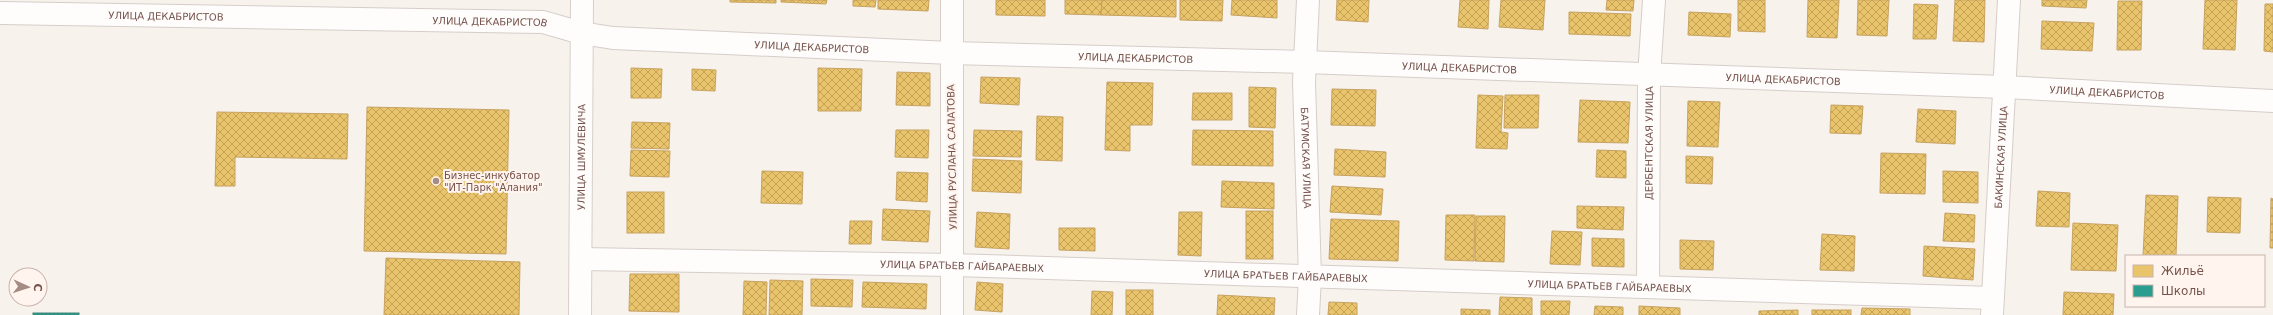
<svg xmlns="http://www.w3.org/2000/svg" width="2273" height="315" font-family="'DejaVu Sans',sans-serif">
  <defs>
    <pattern id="homes-cross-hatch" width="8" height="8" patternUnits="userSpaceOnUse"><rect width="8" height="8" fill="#e9c46a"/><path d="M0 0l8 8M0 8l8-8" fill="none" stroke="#c2a259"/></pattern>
    <pattern id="schools-cross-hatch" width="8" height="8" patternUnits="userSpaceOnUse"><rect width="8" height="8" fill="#2a9d8f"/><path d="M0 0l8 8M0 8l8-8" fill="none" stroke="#298377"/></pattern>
  </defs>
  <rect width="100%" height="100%" fill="#f7f2ec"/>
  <!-- homes -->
  <g fill="url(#homes-cross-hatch)" stroke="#c7a261">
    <path d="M730,0H776V3L730,2Z"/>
    <path d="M781,0H827L826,4L781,2Z"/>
    <path d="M853,0H876L875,7L853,6Z"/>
    <path d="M878,0H929L928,11L878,9Z"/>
    <path d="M996,0H1045V16L996,15Z"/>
    <path d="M1065,0H1102L1101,15L1065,14Z"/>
    <path d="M1102,0H1176V17L1101,15Z"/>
    <path d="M1180,0H1223L1222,21L1180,20Z"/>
    <path d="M1232,0H1277V18L1231,15Z"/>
    <path d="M1337,0H1369L1368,22L1336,20Z"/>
    <path d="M1460,0H1489L1488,29L1458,27Z"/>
    <path d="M1501,0H1545L1543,30L1499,27Z"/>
    <path d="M1607,0H1634L1633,11L1606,10Z"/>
    <path d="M1738,0H1765V32L1738,31Z"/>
    <path d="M1808,0H1839L1837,38L1807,37Z"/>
    <path d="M1858,0H1889L1887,36L1857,35Z"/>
    <path d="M1955,0H1985L1984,42L1953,41Z"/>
    <path d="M2042,0H2087L2086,8L2042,6Z"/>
    <path d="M2205,0H2237L2235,50L2203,49Z"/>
    <path d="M2118,1H2142L2141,50H2117Z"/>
    <path d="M1914,4L1938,5L1936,39H1913Z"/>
    <path d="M2265,4H2273V52L2264,51Z"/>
    <path d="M1569,12L1631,14L1630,36L1569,34Z"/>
    <path d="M1689,12L1731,14L1730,37L1688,35Z"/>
    <path d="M2042,21L2094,23L2092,51L2041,49Z"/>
    <path d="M631,68L662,69L661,98H631Z"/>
    <path d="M818,68L862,69L861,111H818Z"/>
    <path d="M692,69L716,70L715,91L692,90Z"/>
    <path d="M897,72L930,73V106L896,105Z"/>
    <path d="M981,77L1020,78L1019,105L980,103Z"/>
    <path d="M1107,82L1153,83L1152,125H1130V151L1105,150Z"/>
    <path d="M1249,87L1276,88L1275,128L1249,127Z"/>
    <path d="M1332,89L1376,90L1375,126L1331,125Z"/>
    <path d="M1193,93H1232V120H1192Z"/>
    <path d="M1478,95L1503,96L1501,132L1508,133L1507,149L1476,148Z"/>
    <path d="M1505,95H1539L1538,128H1504Z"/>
    <path d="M1580,100L1630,102L1628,143L1578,142Z"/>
    <path d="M1688,101L1720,102L1718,147L1687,146Z"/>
    <path d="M1831,105L1863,106L1861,134L1830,133Z"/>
    <path d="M367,107L509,110L506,254L364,251Z"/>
    <path d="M1918,109L1956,111L1955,144L1916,142Z"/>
    <path d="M217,112L348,114L347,159L235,157V186H215Z"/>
    <path d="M1037,116L1063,117L1062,161L1036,160Z"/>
    <path d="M632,122L670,123L669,149L631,148Z"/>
    <path d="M896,130H929L928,158L895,157Z"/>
    <path d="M974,130L1022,131L1021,157L973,156Z"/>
    <path d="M1193,130L1273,131V166L1192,165Z"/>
    <path d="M1335,149L1386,152L1385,177L1334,175Z"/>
    <path d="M631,150L670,151L669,177L630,176Z"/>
    <path d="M1597,150L1626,151V178L1596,177Z"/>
    <path d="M1881,153L1926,154L1925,194L1880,193Z"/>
    <path d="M1686,156L1713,157L1712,184L1686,183Z"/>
    <path d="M973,159L1022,161L1021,193L972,191Z"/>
    <path d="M762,171L803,172L802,204L761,203Z"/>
    <path d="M1943,171L1978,172V203L1943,202Z"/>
    <path d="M897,172L928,173L927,202L896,200Z"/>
    <path d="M1222,181L1274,183V209L1221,207Z"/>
    <path d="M1332,186L1383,189L1381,215L1330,212Z"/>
    <path d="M2038,191L2070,193L2069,227L2036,226Z"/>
    <rect x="627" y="192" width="37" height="41"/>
    <path d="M2146,195L2178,196L2176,256H2143Z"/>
    <path d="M2208,197L2241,198L2240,233L2207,232Z"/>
    <path d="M2271,198L2273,199V248H2270Z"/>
    <path d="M1577,206L1624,207L1623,230L1577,228Z"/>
    <path d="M883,209L930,211L928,242L882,240Z"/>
    <rect x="1246" y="211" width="27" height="48"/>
    <path d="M977,212L1010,214L1009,249L975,247Z"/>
    <path d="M1179,212H1202L1201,256L1178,255Z"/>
    <path d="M1945,213L1975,215L1974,242L1943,241Z"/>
    <path d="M1446,215H1475L1474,261L1445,260Z"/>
    <path d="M1476,216H1505L1504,262L1475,261Z"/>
    <path d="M1331,219L1399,221L1398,261L1329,259Z"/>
    <path d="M850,221H872L871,244H849Z"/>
    <path d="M2073,223L2118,225L2116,271L2071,270Z"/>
    <path d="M1059,228H1095V251L1059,250Z"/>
    <path d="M1552,231L1582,232L1580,265L1550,264Z"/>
    <path d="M1822,234L1855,236L1854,271L1820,270Z"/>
    <path d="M1592,238L1624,239V267L1592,266Z"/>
    <path d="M1680,240L1714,241L1713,270L1680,269Z"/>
    <path d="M1924,246L1975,249L1973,280L1923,276Z"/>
    <path d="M386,258L520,262L519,315H384Z"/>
    <path d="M630,274H679V312L629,311Z"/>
    <path d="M811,279L853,280L852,307L811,306Z"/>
    <path d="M770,280L803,281L802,315H769Z"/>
    <path d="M744,281L767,282L766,315H743Z"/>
    <path d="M863,282L927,284L926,309L862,307Z"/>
    <path d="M977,282L1003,284L1002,312L975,310Z"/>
    <rect x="1126" y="290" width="27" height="25"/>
    <path d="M1092,291L1113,292L1112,315H1091Z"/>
    <path d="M2064,292L2114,294L2113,315H2063Z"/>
    <path d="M1218,295L1275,298L1274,315H1217Z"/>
    <path d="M1500,297L1532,298V315H1499Z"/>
    <path d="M1541,301H1570L1569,315H1541Z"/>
    <path d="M1329,302L1357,303V315H1328Z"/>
    <path d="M1595,306L1623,307V315H1594Z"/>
    <path d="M1639,306L1680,308V315H1639Z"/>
    <path d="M1862,308L1910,309V315H1861Z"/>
    <path d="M1461,309L1490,310V315H1461Z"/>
    <path d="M1798,310V315H1759V311Z"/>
    <rect x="1812" y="310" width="39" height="5"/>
  </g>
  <!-- schools -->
  <rect fill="url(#schools-cross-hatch)" stroke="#41877b" x="33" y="313" width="46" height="2"/>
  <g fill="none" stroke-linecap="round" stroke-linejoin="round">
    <!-- street casing -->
    <g stroke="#d6cdc9" stroke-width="24">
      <g id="street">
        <path d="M952,0V315"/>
        <path id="s1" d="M1308,0L1304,82L1310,277L1308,315"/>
        <path id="s2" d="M0,13L543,22L581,33L613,38L951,53L1305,62L2004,87L2273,101"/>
        <path id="s3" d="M581,259L953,265L1992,298"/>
        <path id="s4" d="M1648,287L1649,76L1654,0"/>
        <path id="s5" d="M1992,315L2009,0"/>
      </g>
    </g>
    <!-- secondary casing -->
    <g stroke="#d8ceca" stroke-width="24">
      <g id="secondary">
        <path id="s6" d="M580,315L582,0"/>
      </g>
    </g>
    <!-- street -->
    <use href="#street" stroke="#fefdfc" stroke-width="22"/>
    <!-- secondary -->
    <use href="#secondary" stroke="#fefdfc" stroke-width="22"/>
  </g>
  <!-- markers -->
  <circle fill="#a48b84" stroke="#fff5ee" stroke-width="1.5" cx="436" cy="181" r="4"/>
  <g text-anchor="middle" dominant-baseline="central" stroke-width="4" stroke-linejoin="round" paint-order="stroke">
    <!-- street labels -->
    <g font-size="10" fill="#77534c" stroke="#fff5ee">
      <text stroke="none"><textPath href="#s2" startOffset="166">УЛИЦА ДЕКАБРИСТОВ</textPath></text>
      <text stroke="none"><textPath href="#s2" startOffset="490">УЛИЦА ДЕКАБРИСТОВ</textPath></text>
      <text stroke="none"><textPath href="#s2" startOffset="814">УЛИЦА ДЕКАБРИСТОВ</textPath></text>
      <text stroke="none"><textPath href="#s2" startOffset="1138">УЛИЦА ДЕКАБРИСТОВ</textPath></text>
      <text stroke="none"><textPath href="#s2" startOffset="1462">УЛИЦА ДЕКАБРИСТОВ</textPath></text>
      <text stroke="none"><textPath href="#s2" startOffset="1786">УЛИЦА ДЕКАБРИСТОВ</textPath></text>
      <text stroke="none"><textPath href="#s2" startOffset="2110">УЛИЦА ДЕКАБРИСТОВ</textPath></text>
      <text stroke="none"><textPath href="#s4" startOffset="144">ДЕРБЕНТСКАЯ УЛИЦА</textPath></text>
      <text stroke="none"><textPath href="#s6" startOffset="158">УЛИЦА ШМУЛЕВИЧА</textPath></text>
      <text transform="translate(952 157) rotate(-91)">УЛИЦА РУСЛАНА САЛАТОВА</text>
      <text stroke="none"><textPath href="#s1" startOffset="158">БАТУМСКАЯ УЛИЦА</textPath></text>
      <text stroke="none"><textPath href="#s5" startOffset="158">БАКИНСКАЯ УЛИЦА</textPath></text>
      <text stroke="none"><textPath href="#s3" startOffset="381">УЛИЦА БРАТЬЕВ ГАЙБАРАЕВЫХ</textPath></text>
      <text stroke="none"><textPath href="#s3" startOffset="705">УЛИЦА БРАТЬЕВ ГАЙБАРАЕВЫХ</textPath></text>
      <text stroke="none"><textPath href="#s3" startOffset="1029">УЛИЦА БРАТЬЕВ ГАЙБАРАЕВЫХ</textPath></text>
    </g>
    <!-- poi labels -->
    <g font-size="10" fill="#77534c" stroke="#fff5ee" text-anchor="start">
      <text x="444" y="175">Бизнес-инкубатор<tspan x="444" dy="12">"ИТ-Парк "Алания"</tspan></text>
    </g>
  </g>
  <!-- legend -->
  <rect x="2125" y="255" width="140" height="52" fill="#fff5ee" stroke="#c9b4ad"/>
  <rect x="2133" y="265" width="20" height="12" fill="#e9c46a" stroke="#c9b4ad"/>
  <text x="2161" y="275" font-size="12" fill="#77534c">Жильё</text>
  <rect x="2133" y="285" width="20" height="12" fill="#2a9d8f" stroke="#c9b4ad"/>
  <text x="2161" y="295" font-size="12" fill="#77534c">Школы</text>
  <!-- north arrow -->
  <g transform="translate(28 287) rotate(93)"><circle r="19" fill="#fff5ee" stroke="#c9b4ad"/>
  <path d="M0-3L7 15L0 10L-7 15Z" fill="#a48b84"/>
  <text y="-6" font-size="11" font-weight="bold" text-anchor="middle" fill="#77534c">С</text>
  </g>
</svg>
